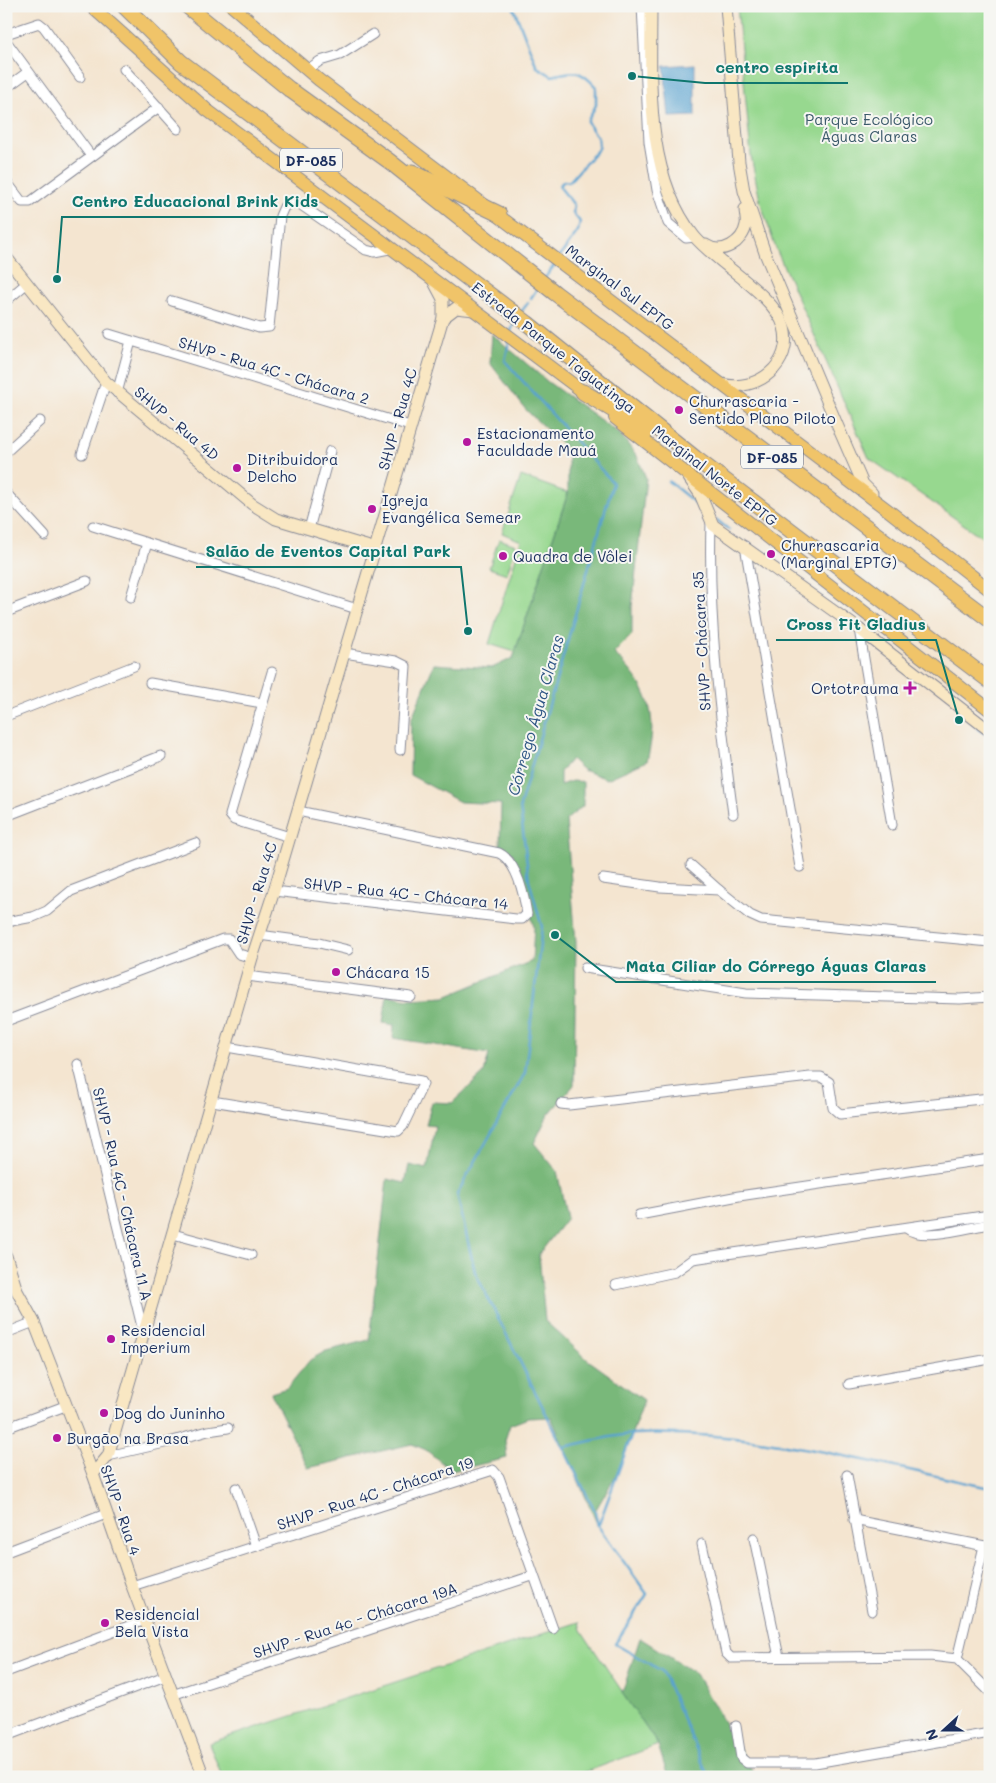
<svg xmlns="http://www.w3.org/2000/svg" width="996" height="1783" font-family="Mali,sans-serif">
  <rect width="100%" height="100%" fill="#f6f6f2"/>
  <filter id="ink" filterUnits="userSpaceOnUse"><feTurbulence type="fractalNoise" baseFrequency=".02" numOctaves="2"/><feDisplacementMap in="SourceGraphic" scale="10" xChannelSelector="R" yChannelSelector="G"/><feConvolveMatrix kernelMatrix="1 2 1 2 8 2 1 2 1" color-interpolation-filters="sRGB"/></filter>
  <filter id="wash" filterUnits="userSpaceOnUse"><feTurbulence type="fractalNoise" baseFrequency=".0096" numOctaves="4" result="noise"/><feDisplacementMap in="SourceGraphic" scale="20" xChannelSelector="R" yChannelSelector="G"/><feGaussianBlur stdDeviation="1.12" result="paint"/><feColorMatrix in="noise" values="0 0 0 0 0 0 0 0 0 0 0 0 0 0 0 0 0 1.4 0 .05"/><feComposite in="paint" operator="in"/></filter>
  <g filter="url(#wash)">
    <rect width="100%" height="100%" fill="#f4e5d0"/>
    <!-- green -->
    <g fill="#97d88f" stroke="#598476">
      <path d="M737,6H990V543L869,458L776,249L760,201L751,156Z"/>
      <path d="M521,476L568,493L515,652L489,644L521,541L502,533Z"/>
      <path d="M499,539L516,545L507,574L489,568Z"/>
      <path d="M579,1622L581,1630L658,1745L572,1777H222L209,1743Z"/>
    </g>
    <!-- forest -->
    <g fill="#79b87a" stroke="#4a746c">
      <path d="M492,334L548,382L620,434L637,456L646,478L632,607V635L614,653C649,687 659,714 647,761L607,779L583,770L571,759L560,772V785L572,781L583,782V806L566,820L576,942L574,1085L548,1115L534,1143L557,1171L567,1218L539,1254L545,1321L588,1360L644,1400L618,1472L595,1511L598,1526L551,1417L528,1418L510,1425L505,1440L507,1458L452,1471L426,1450L412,1444L308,1468L271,1393L287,1388L310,1360L326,1351L369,1340L387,1179L405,1183L409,1165L427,1169L435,1126L426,1125L432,1102L452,1103L484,1073L489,1054L393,1038L394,1025L383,1023L387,995L409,999L445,997L532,961L534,927L513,854L500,846L501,804L460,802L410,775L411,720L434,664L492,668L513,658L568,493V450L526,410L490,363Z"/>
      <path d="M640,1638L696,1674L756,1777H668L658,1745L622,1693Z"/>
    </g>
    <!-- water -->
    <path fill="#58a2d0" stroke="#3a6897" d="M695,64V116L669,117L664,66Z"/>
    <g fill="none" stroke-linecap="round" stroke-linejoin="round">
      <!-- stream -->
      <g stroke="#58a2d0" stroke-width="2.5">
        <path d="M513,6L537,67L552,76C574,70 580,69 596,87V105L587,122L598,138L599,148L569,182L564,181L559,186L574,205L573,213L580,222L578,231L560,256"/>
        <path d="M544,279L556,263"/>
        <path d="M531,298L538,287"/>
        <path d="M521,312L528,303"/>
        <path d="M511,331L515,321"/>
        <path d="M509,342L505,361L613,483L520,806L529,880L542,927L525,1073L457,1194L475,1272L595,1511L598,1526L647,1594L615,1644L662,1671L706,1771L704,1777"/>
        <path d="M668,481L700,507"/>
        <path d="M717,520L729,530"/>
        <path d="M977,728L984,733"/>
        <path d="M563,1447C586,1443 611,1435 634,1434C754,1429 873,1463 990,1488"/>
        <path d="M599,1524L632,1434"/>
      </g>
    </g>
  </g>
  <g filter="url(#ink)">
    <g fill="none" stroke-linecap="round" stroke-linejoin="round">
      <!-- street casing -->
      <g stroke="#888a97" stroke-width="11">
        <g id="street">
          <path d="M642,6L649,142L657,190L668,223L686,238L695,237"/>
          <path d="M6,34L39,23L44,27L80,77"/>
          <path d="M6,41L91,156"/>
          <path d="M124,69L178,129"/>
          <path d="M307,70L320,61L340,55L373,34"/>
          <path d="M6,88L28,72"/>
          <path d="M6,181L22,202H30L159,107"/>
          <path d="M6,301L27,283"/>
          <path d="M172,301L259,328L269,327L280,216L284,207L292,202L301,205L366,250L374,252L389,249"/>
          <path d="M109,334L410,426"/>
          <path d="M117,393L131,341"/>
          <path d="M6,452L40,421"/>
          <path d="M82,454L106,382"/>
          <path d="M6,493L45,536"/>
          <path d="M711,522C708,620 720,717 733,814"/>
          <path d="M93,526L357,609"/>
          <path d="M309,529L330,451"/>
          <path d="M745,546L800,867"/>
          <path d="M131,597L147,543"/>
          <path d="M6,612L87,581"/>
          <path d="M859,629L892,825"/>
          <path d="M344,653L396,661L406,666L400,750"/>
          <path d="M272,672L230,815L234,820L290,837"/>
          <path d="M150,683L262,703"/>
          <path d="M6,716L134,666"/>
          <path d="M6,816L161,756"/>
          <path d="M691,865L719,890"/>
          <path d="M603,879L660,887L719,890L750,915L761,920L990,942"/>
          <path d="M274,891L516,919H522L527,914C524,895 517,862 499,853L298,811"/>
          <path d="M6,922L33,917L47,911L71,891L196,843"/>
          <path d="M259,935L319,943L348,950"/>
          <path d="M585,968L746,993L960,999L990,997"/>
          <path d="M247,976L411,997"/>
          <path d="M6,1021L223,939H229L239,954L252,958"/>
          <path d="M78,1064L143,1331"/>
          <path d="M212,1101L398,1131L403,1126L423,1084L421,1081L227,1047"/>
          <path d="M561,1104L569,1105L810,1077H821L829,1082L833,1108L840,1114L990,1098"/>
          <path d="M639,1215L739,1196L990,1159"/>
          <path d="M906,1228C923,1242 969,1227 990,1224"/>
          <path d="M173,1234L251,1255"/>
          <path d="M616,1285L675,1272L693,1259L990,1215"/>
          <path d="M6,1333L34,1322"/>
          <path d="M849,1384L990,1359"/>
          <path d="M6,1428L65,1406"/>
          <path d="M108,1456L169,1442L208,1431L228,1428"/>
          <path d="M847,1475L872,1611"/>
          <path d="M236,1488L256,1546"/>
          <path d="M854,1520L990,1547"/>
          <path d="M754,1538L779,1657"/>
          <path d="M702,1544L726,1653L731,1658L930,1656L957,1659L990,1692"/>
          <path d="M6,1552L106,1514"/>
          <path d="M132,1586L493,1470L499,1477L553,1629"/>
          <path d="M957,1659L984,1546"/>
          <path d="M6,1672L145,1620"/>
          <path d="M172,1695L532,1576"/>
          <path d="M736,1726L741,1758L747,1763H815L990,1733"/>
          <path d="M6,1736L165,1676"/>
        </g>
      </g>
      <!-- secondary casing -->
      <g stroke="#888a97" stroke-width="13">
        <g id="secondary">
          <path d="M651,6C651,82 644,173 694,236C716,263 775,295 784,327C794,364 757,393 722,384"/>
          <path d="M726,6L739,162L744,191L765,253L838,427L863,484L872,493"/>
          <path d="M706,245C722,256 743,242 746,225C747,220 745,214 745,209"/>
          <path d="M6,257L106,382L252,504L276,519L376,549"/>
          <path d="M443,318L456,308L474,310"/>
          <path d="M689,478L700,494L713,525L859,629L990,731"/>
          <path d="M6,1256L17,1291L34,1322L93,1474L132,1586L204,1777"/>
          <path d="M93,1474L108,1456L252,958L274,891L443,318V299L434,282"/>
        </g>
      </g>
      <!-- primary casing -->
      <g stroke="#888a97" stroke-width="14">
        <g id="primary">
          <path d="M91,6L207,110L590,397"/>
          <path d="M232,6L319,80L889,511L990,590"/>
          <path d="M615,418L990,710"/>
        </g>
      </g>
      <!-- highway casing -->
      <g stroke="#888a97" stroke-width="17">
        <g id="highway">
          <path d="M124,6L181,62L527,323L695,458L990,681"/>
          <path d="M187,6L289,89L389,161L555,293L990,620"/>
          <path d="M412,172L499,214"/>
          <path d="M583,392L648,431"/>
        </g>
      </g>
      <!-- street -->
      <use href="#street" stroke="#fff" stroke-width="9"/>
      <!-- secondary -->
      <use href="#secondary" stroke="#f9e7c3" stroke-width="11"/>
      <!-- primary -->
      <use href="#primary" stroke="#f0c469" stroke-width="12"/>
      <!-- highway -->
      <use href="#highway" stroke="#f0c469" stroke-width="15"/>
    </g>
  </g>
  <!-- markers -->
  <g fill="#b5179e" stroke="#f6f6f2" stroke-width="2">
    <circle cx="679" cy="410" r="5"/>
    <circle cx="467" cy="442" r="5"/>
    <circle cx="237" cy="468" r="5"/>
    <circle cx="372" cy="509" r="5"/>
    <circle cx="771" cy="554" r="5"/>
    <circle cx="503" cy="556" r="5"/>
    <path d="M907.5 680.5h5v5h5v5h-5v5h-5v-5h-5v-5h5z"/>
    <circle cx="336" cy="972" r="5"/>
    <circle cx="111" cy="1339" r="5"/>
    <circle cx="104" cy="1413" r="5"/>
    <circle cx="57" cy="1438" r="5"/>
    <circle cx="105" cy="1623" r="5"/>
  </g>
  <g text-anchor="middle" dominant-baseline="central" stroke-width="4" stroke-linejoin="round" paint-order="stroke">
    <!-- shield labels -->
    <g fill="#f6f6f2" stroke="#5d6b8a" stroke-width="1">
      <rect x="280" y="148.5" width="62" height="23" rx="4"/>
      <rect x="741" y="445.5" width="62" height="23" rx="4"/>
    </g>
    <g font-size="14" font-weight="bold" fill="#1b2f5e">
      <text x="311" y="160">DF-085</text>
      <text x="772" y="457">DF-085</text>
    </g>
    <!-- park labels -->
    <g font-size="15" fill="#3a596a" stroke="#f6f6f2">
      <text x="869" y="119">Parque Ecológico<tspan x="869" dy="17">Águas Claras</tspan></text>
    </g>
    <!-- street labels -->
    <g font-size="15" fill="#1b2f5e" stroke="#f6f6f2">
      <text transform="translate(620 287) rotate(37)">Marginal Sul EPTG</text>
      <text transform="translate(554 347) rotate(38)">Estrada Parque Taguatinga</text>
      <text transform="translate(274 370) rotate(17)">SHVP - Rua 4C - Chácara 2</text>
      <text transform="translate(397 419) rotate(-74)">SHVP - Rua 4C</text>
      <text transform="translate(177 423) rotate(40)">SHVP - Rua 4D</text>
      <text transform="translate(715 475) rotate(38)">Marginal Norte EPTG</text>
      <text transform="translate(701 641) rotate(-93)">SHVP - Chácara 35</text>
      <text transform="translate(256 893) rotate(-73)">SHVP - Rua 4C</text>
      <text transform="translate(406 893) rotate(6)">SHVP - Rua 4C - Chácara 14</text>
      <text transform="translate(123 1194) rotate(77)">SHVP - Rua 4C - Chácara 11 A</text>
      <text transform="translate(375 1493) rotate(-18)">SHVP - Rua 4C - Chácara 19</text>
      <text transform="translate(121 1510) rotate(71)">SHVP - Rua 4</text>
      <text transform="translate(355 1620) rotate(-18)">SHVP - Rua 4c - Chácara 19A</text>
    </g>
    <!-- poi labels -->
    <g font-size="15" fill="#1b2f5e" stroke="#f6f6f2" text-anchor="start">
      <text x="689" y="401">Churrascaria -<tspan x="689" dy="17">Sentido Plano Piloto</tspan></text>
      <text x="477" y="433">Estacionamento<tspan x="477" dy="17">Faculdade Mauá</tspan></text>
      <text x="247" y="459">Ditribuidora<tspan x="247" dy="17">Delcho</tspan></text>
      <text x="382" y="500">Igreja<tspan x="382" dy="17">Evangélica Semear</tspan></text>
      <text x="781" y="545">Churrascaria<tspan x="781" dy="17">(Marginal EPTG)</tspan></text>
      <text x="513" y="556">Quadra de Vôlei</text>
      <text x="899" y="688" text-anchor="end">Ortotrauma</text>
      <text x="346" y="972">Chácara 15</text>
      <text x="121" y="1330">Residencial<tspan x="121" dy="17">Imperium</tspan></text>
      <text x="114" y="1413">Dog do Juninho</text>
      <text x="67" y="1438">Burgão na Brasa</text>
      <text x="115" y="1614">Residencial<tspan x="115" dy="17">Bela Vista</tspan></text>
    </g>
    <!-- water labels -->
    <g font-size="16" font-style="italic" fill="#305786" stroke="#f6f6f2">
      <text transform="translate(535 715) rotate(-74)">Córrego Água Claras</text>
    </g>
  </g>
  <!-- callouts -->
  <path fill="none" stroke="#0f766e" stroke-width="2" d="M632 76L705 83H848M57 279L62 217H328M468 631L461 567H196M959 720L936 640H776M555 935L616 982H936"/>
  <g fill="#0f766e" stroke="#f6f6f2" stroke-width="2">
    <circle cx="632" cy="76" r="5"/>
    <circle cx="57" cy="279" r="5"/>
    <circle cx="468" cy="631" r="5"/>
    <circle cx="959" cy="720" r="5"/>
    <circle cx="555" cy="935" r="5"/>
  </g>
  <g font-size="16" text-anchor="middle" font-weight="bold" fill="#0f766e" stroke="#f6f6f2" stroke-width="4" stroke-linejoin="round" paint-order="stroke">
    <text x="777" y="73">centro espirita</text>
    <text x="195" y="207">Centro Educacional Brink Kids</text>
    <text x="328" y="557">Salão de Eventos Capital Park</text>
    <text x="856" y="630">Cross Fit Gladius</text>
    <text x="776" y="972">Mata Ciliar do Córrego Águas Claras</text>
  </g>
  <!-- margin -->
  <rect width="996" height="1783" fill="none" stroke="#f6f6f2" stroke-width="25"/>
  <!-- north arrow -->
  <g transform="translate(944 1730) rotate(249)" stroke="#f6f6f2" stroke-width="4" paint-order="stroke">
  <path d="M0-4L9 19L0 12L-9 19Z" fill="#1b2f5e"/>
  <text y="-8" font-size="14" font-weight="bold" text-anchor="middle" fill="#1b2f5e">N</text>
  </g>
</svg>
